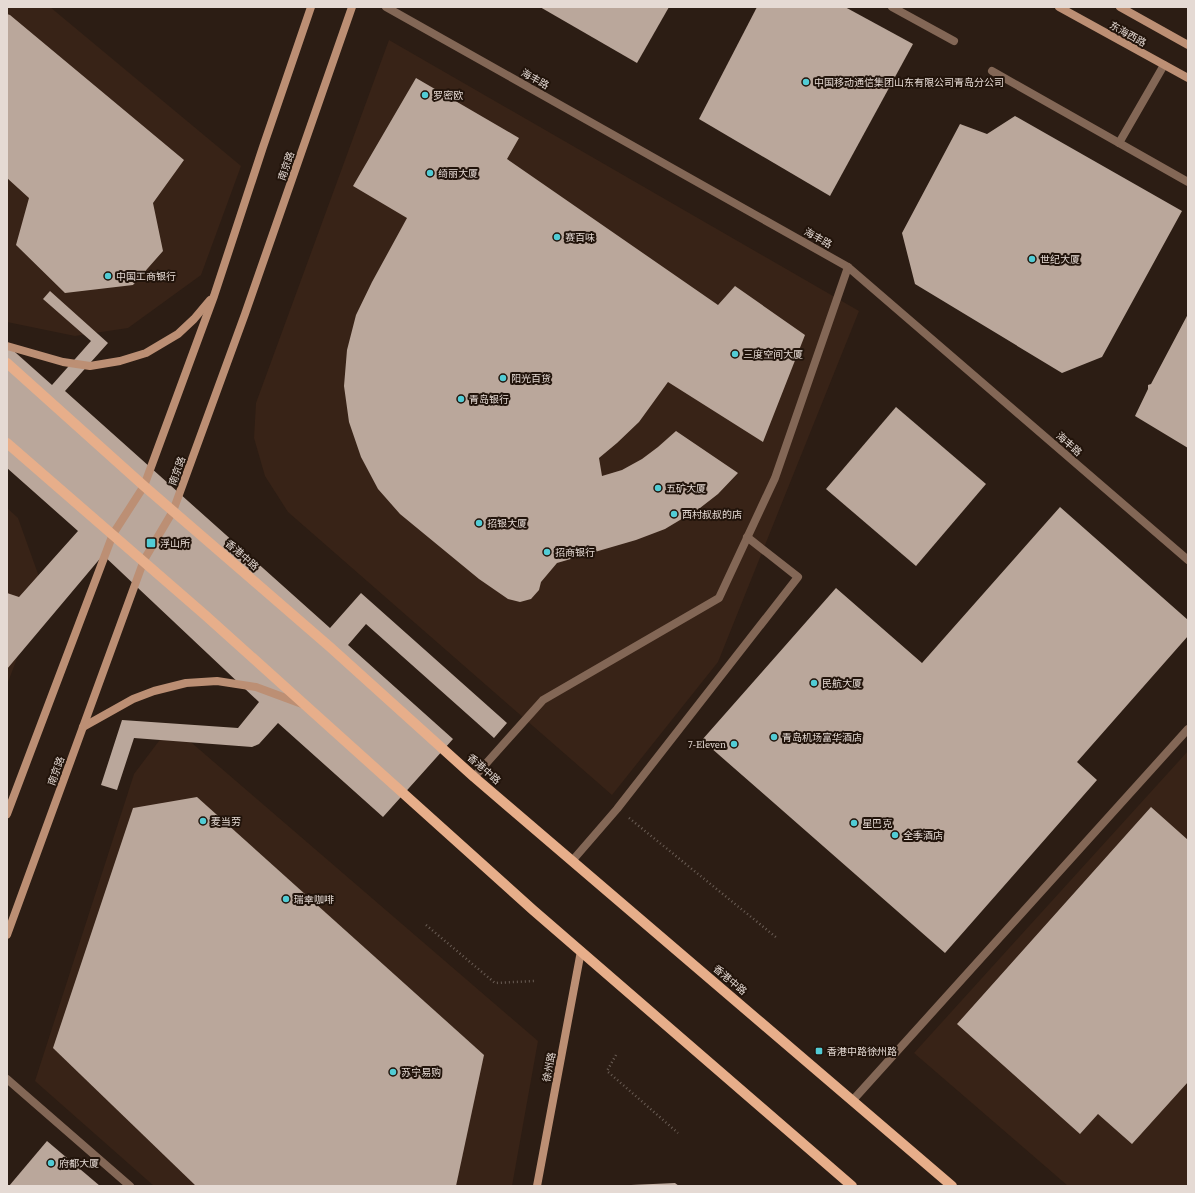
<svg xmlns="http://www.w3.org/2000/svg" width="1195" height="1193" font-family="'Source Serif 4','Noto Sans SC',serif">
  <rect width="100%" height="100%" fill="#2c1d14"/>
  <!-- built -->
  <g fill="#382317">
    <path d="M7,7H50L241,166L201,275L128,328L75,336L7,322Z"/>
    <path d="M389,40L859,311L718,662L612,795L288,512L265,476L254,438L256,403Z"/>
    <path d="M7,508L18,518L43,588L7,685Z"/>
    <path d="M171,725L538,1041L512,1186H154L35,1081L134,774Z"/>
    <path d="M1188,751V1186H1068L914,1053Z"/>
  </g>
  <!-- building -->
  <g fill="#baa79b">
    <path d="M540,7H669L637,63Z"/>
    <path d="M757,7H845L913,44L830,196L699,119Z"/>
    <path d="M7,14L10,15L184,160L153,203L163,251L133,285L65,293L16,245L29,198L7,178Z"/>
    <path d="M416,78L519,138L507,159L718,305L735,286L805,335L763,442L668,382L639,422L617,443L599,458L602,476L622,470L642,459L658,447L676,431L738,473L718,494L700,508L665,529L636,540L557,563L541,582L539,590L531,599L520,602L508,599L479,579L400,514L378,489L361,457L349,422L344,386L347,350L356,315L372,282L407,218L353,186Z"/>
    <path d="M1015,116L1182,211L1102,357L1062,373L915,284L902,233L960,124L987,134Z"/>
    <path d="M50,291L108,343L65,391L330,628L361,593L507,723L494,738L366,624L348,645L453,739L383,817L278,723L259,744L252,747L134,738L117,790L101,785L122,720L238,728L259,702L103,555L7,669V593L19,597L78,531L7,468V345L52,385L91,341L43,299Z"/>
    <path d="M1188,314V448L1135,416L1148,389V385L1151,384Z"/>
    <path d="M896,407L986,484L916,566L826,489Z"/>
    <path d="M1060,507L1188,620V636L1077,762L1097,780L945,953L702,740L836,588L922,663Z"/>
    <path d="M197,797L484,1055L456,1186H196L53,1048L133,808Z"/>
    <path d="M1151,807L1188,840V1082L1132,1144L1098,1114L1080,1134L957,1024Z"/>
    <path d="M47,1141L100,1186H9Z"/>
    <path d="M675,1183L679,1186H631V1185Z"/>
  </g>
  <g fill="none" stroke-linecap="round" stroke-linejoin="round">
    <!-- path -->
    <g stroke="#6b5e56" stroke-width="2.5" stroke-dasharray="1 3" stroke-linecap="butt">
      <path d="M629,818L777,938"/>
      <path d="M426,925L495,983L534,981"/>
      <path d="M616,1055L607,1071L678,1133"/>
    </g>
    <!-- lane -->
    <g stroke="#836756" stroke-width="8">
      <path d="M892,7L954,41"/>
      <path d="M992,71L1188,182"/>
      <path d="M1119,143L1164,65"/>
      <path d="M474,777L543,700L719,598L775,478L848,267"/>
      <path d="M572,861L617,809L798,577L747,537"/>
      <path d="M7,1079L130,1186"/>
    </g>
    <!-- street -->
    <g stroke="#836756" stroke-width="8">
      <path d="M386,7L848,267L1188,560"/>
      <path d="M853,1100L1188,729"/>
    </g>
    <!-- secondary -->
    <g stroke="#bc8f74" stroke-width="8">
      <path d="M1059,7L1188,78"/>
      <path d="M1120,7L1188,45"/>
      <path d="M7,346L63,362L90,366L120,361L146,353L178,334L194,319L210,300"/>
      <path d="M83,727L133,699L154,691L186,683L217,681L256,687L302,704"/>
      <path d="M7,814L113,534L144,486L214,296L263,147L311,7"/>
      <path d="M7,935L144,560L173,511L245,314L352,7"/>
      <path d="M537,1186L581,951"/>
    </g>
    <!-- primary -->
    <g stroke="#e7ae8a" stroke-width="10">
      <path d="M7,363L144,486L330,647L474,777L952,1186"/>
      <path d="M7,443L205,615L533,910L852,1186"/>
    </g>
  </g>
  <!-- markers -->
  <g fill="#52ccd5" stroke="#22140b" stroke-width="1.5">
    <circle cx="806" cy="82" r="4"/>
    <circle cx="425" cy="95" r="4"/>
    <circle cx="430" cy="173" r="4"/>
    <circle cx="557" cy="237" r="4"/>
    <circle cx="1032" cy="259" r="4"/>
    <circle cx="108" cy="276" r="4"/>
    <circle cx="735" cy="354" r="4"/>
    <circle cx="503" cy="378" r="4"/>
    <circle cx="461" cy="399" r="4"/>
    <circle cx="658" cy="488" r="4"/>
    <circle cx="674" cy="514" r="4"/>
    <circle cx="479" cy="523" r="4"/>
    <rect x="146" y="538" width="10" height="10" rx="2"/>
    <circle cx="547" cy="552" r="4"/>
    <circle cx="814" cy="683" r="4"/>
    <circle cx="774" cy="737" r="4"/>
    <circle cx="734" cy="744" r="4"/>
    <circle cx="203" cy="821" r="4"/>
    <circle cx="854" cy="823" r="4"/>
    <circle cx="895" cy="835" r="4"/>
    <circle cx="286" cy="899" r="4"/>
    <rect x="815" y="1047" width="8" height="8" rx="2"/>
    <circle cx="393" cy="1072" r="4"/>
    <circle cx="51" cy="1163" r="4"/>
  </g>
  <g text-anchor="middle" dominant-baseline="central" stroke-width="4" stroke-linejoin="round" paint-order="stroke">
    <!-- street labels -->
    <g font-size="10" fill="#e5dad4" stroke="#22140b">
      <text transform="translate(1128 34) rotate(29)">东海西路</text>
      <text transform="translate(535 79) rotate(29)">海丰路</text>
      <text transform="translate(286 166) rotate(-71)">南京路</text>
      <text transform="translate(818 238) rotate(29)">海丰路</text>
      <text transform="translate(1069 444) rotate(41)">海丰路</text>
      <text transform="translate(177 471) rotate(-70)">南京路</text>
      <text transform="translate(242 555) rotate(41)">香港中路</text>
      <text transform="translate(484 769) rotate(41)">香港中路</text>
      <text transform="translate(56 771) rotate(-70)">南京路</text>
      <text transform="translate(730 980) rotate(40)">香港中路</text>
      <text transform="translate(549 1067) rotate(-79)">徐州路</text>
    </g>
    <!-- poi labels -->
    <g font-size="10" fill="#e5dad4" stroke="#22140b" text-anchor="start">
      <text x="814" y="82">中国移动通信集团山东有限公司青岛分公司</text>
      <text x="433" y="95">罗密欧</text>
      <text x="438" y="173">绮丽大厦</text>
      <text x="565" y="237">赛百味</text>
      <text x="1040" y="259">世纪大厦</text>
      <text x="116" y="276">中国工商银行</text>
      <text x="743" y="354">三度空间大厦</text>
      <text x="511" y="378">阳光百货</text>
      <text x="469" y="399">青岛银行</text>
      <text x="666" y="488">五矿大厦</text>
      <text x="682" y="514">西村叔叔的店</text>
      <text x="487" y="523">招银大厦</text>
      <text x="160" y="543">浮山所</text>
      <text x="555" y="552">招商银行</text>
      <text x="822" y="683">民航大厦</text>
      <text x="782" y="737">青岛机场富华酒店</text>
      <text x="726" y="744" text-anchor="end">7-Eleven</text>
      <text x="211" y="821">麦当劳</text>
      <text x="862" y="823">星巴克</text>
      <text x="903" y="835">全季酒店</text>
      <text x="294" y="899">瑞幸咖啡</text>
      <text x="827" y="1051">香港中路徐州路</text>
      <text x="401" y="1072">苏宁易购</text>
      <text x="59" y="1163">府都大厦</text>
    </g>
  </g>
  <!-- border -->
  <rect width="1195" height="1193" fill="none" stroke="#e5dad4" stroke-width="16"/>
</svg>
